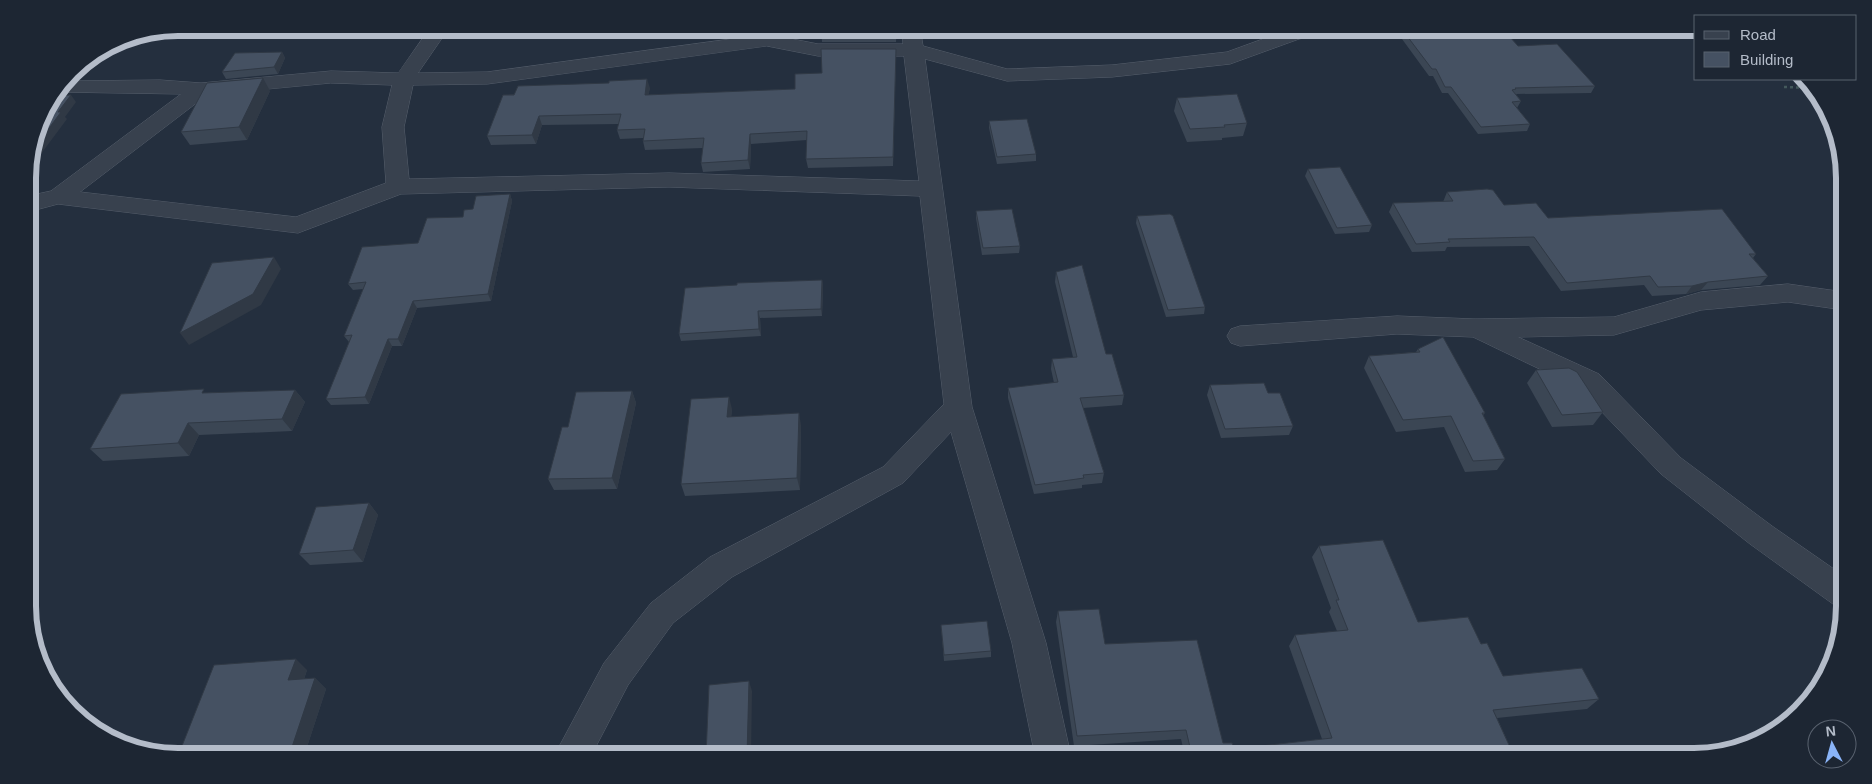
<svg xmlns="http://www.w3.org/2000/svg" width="1872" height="784" font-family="Helvetica,sans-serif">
  <rect width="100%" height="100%" fill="#242f3e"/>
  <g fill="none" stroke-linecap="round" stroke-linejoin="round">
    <!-- minor casing -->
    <g stroke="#565f6c" stroke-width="1">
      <g id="minor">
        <path d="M430,28H449L418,73L487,72L767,34L818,44H903L902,28H920L923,46L1007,69L1112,65L1227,52L1293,28H1329L1327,32L1299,39L1230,64L1112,77L1007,81L925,59L972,407L1046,643L1071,756H1035L1012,643L951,432L903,483L732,577L673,623L628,685L591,756H554L604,663L651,603L710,557L883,467L944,404L920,196L669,187L401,194L298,233L58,204L28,212V196L51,191L181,94L58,92L67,81L160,80L201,83L331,71L398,73ZM767,46L818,56H904L919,181L669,173L409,179L404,127L413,85L487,84ZM331,83L392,85L382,127L386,183L296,217L80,192L207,95Z"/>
        <path d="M1788,284L1844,292V310L1788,302L1701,310L1614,335L1518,337L1599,374L1681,458L1772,526L1844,576V608L1833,604L1750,544L1661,474L1579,388L1473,337L1397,334L1240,346L1231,343L1227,336L1231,329L1240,326L1397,316L1475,319L1614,317L1701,292Z"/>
      </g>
    </g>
    <!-- path -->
    <g stroke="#44595c" stroke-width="2.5" stroke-dasharray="3 3" stroke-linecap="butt">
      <path d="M1784,87L1814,88"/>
      <path d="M1811,88L1819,100"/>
    </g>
    <!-- minor -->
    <use href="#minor" fill="#38414e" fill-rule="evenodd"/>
  </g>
  <!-- wall -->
  <g fill="#3b4654">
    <path d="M821,28H897L896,42H822Z"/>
    <path d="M960,28H1045V31L962,37Z"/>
    <path d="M1404,32L1518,46L1595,86L1591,93L1516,94L1521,101L1517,108L1530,124L1527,131L1478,134L1448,93H1442L1433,76H1429L1402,39Z"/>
    <path d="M896,49L893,166L808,168L806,159L807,140L751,144L750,169L703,172L701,163L703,148L645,150L643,141V138L620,139L617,130L619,124L542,125L536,144L491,145L487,136L503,95L650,88L648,95L795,89L822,73Z"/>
    <path d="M282,52L285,58L278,74L226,79L222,72Z"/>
    <path d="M270,91L247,140L190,145L181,132Z"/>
    <path d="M1177,98L1247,123L1243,136L1222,138V140L1187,142L1174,111Z"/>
    <path d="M989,121L1036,154V161L997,164L989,128Z"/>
    <path d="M1308,169L1372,225L1369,232L1335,234L1305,176Z"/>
    <path d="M1447,192L1504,205L1548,218L1756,254L1753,258L1768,276L1760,285L1701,290L1686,294L1652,296L1644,285L1561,291L1529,246L1447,247L1445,251L1412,252L1389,212L1393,203L1443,202Z"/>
    <path d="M510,194L512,201L491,301L417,308L402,346H392L369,404L331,405L326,399L349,342L344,336L363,289L353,290L348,284L463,217L473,209Z"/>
    <path d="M976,211L1020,246L1019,253L982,255L976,218Z"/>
    <path d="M1137,216L1205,307L1204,314L1166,317L1136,223Z"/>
    <path d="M1056,272L1106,354L1124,395L1122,405L1083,408L1104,473L1102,483L1082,485V488L1034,494L1008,398V388L1054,383L1051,369L1052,359L1073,357L1055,282Z"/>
    <path d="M822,280L823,287L822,316L760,318L761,336L681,341L679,334L737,285Z"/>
    <path d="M1418,349L1485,413L1483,415L1505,459L1497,470L1465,472L1444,427L1396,432L1364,368L1369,356L1416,352Z"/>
    <path d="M1536,370L1603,412L1593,425L1552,427L1527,383Z"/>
    <path d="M1210,385L1268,393L1293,426L1289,435L1221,438L1207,395Z"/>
    <path d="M295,390L305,402L292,431L199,435L189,456L103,461L90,449L207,393Z"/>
    <path d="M632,391L636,403L617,489L554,490L548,479L568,427Z"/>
    <path d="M732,409L731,417L801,425L800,490L685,496L681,484Z"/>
    <path d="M369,503L378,515L363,562L310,565L299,554Z"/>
    <path d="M1319,546L1418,622L1481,644L1503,676L1599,699L1587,709L1497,718L1514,756H1185L1181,739L1074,746L1056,622L1058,611L1105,644L1223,743L1234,749L1322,739L1289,646L1295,635L1337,631L1329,612L1331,608L1312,557Z"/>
    <path d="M941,625L991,651V657L944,661Z"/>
    <path d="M307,670L304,679L315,678L326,689L304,756H178Z"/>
  </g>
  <!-- shaded-wall -->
  <g fill="#303945">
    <path d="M896,49V58L893,166V157Z"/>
    <path d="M282,52L285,58L278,74L274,67Z"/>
    <path d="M263,78L270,91L247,140L239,127Z"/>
    <path d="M647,79L650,88L647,104L645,95Z"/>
    <path d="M71,95L76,102L65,117L67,119L29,170L28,168L33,150L58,112Z"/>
    <path d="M539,116L542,125L536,144L532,135Z"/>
    <path d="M750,134L751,144L750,169L748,160Z"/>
    <path d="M510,194L512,201L491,301L488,294Z"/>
    <path d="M274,257L281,269L261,305L189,345L180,333Z"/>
    <path d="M822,280L823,287L822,316L821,309Z"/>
    <path d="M1708,282L1701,290L1686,294L1692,286Z"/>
    <path d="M413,301L417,308L402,346L398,339Z"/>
    <path d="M758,311L760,318L761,336L759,329Z"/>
    <path d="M388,339L392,346L369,404L365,397Z"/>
    <path d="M295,390L305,402L292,431L282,419Z"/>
    <path d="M632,391L636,403L617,489L612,478Z"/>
    <path d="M729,397L732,409L730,429L727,417Z"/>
    <path d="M799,413L801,425L800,490L797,478Z"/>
    <path d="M188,423L199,435L189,456L178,443Z"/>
    <path d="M369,503L378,515L363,562L353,550Z"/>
    <path d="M296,659L307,670L300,691L288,680Z"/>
    <path d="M315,678L326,689L304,756H299L291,750Z"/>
    <path d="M749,681L752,691L751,756H747Z"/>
    <path d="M247,753L252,756H246Z"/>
  </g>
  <!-- building -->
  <g fill="#455162" stroke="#303945">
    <rect x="821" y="28" width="75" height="7"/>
    <path d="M962,28H1000L962,30Z"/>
    <path d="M1502,28L1518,46L1557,44L1595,86L1515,88L1516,89L1512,90L1521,101L1512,102L1530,124L1481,127L1451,87H1445L1436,69H1432L1404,32Z"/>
    <path d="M821,49H896L893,157L806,159L807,131L750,134L748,160L701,163L704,138L643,141L645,129L617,130L621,114L539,116L532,135L487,136L503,95H514L518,86L609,83V81L647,79L645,95L795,89V74L822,73Z"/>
    <path d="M282,52L274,67L222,72L235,53Z"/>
    <path d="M263,78L239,127L181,132L207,83Z"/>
    <path d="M1237,94L1247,123L1224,125L1225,127L1190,129L1177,98Z"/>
    <path d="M71,95L58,112H61L33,150L43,111L55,96Z"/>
    <path d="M1027,119L1036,154L997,157L989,121Z"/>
    <path d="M1340,167L1372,225L1337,228L1308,169Z"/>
    <path d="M1487,189L1493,190L1504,205L1536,203L1548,218L1722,209L1756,254H1749L1768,276L1708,282L1692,286L1658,287L1650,276L1567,283L1534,237L1448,239L1450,242L1416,244L1393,203L1453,201L1447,192Z"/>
    <path d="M510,194L488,294L413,301L398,339H388L365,397L326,399L352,335L344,336L366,282L348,284L362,247L418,243L427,218L463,217L464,210L473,209L476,196Z"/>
    <path d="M1012,209L1020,246L983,248L976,211Z"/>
    <path d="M1170,214L1173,216L1205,307L1168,310L1137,216Z"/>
    <path d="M274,257L253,294L180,333L212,263Z"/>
    <path d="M1082,265L1106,354H1112L1124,395L1080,398L1104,473L1083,475L1084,478L1035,485L1008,388L1058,382L1052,359L1077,357L1056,272Z"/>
    <path d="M822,280L821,309L758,311L759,329L679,334L685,288L737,285V283Z"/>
    <path d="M1443,337L1485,413H1482L1505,459L1473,461L1451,416L1403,420L1369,356L1420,352L1418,349Z"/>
    <path d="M1569,368L1577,372L1603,412L1562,415L1536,370Z"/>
    <path d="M1264,383L1268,393H1280L1293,426L1225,429L1210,385Z"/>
    <path d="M204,389L202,393L295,390L282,419L188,423L178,443L90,449L121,394Z"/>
    <path d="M632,391L612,478L548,479L562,427H568L576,392Z"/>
    <path d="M729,397L727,417L799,413L797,478L681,484L691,399Z"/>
    <path d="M369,503L353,550L299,554L316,507Z"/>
    <path d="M1383,540L1418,622L1468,617L1481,644L1487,643L1503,676L1582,668L1599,699L1493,710L1514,756H1192L1186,730L1077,736L1058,611L1099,609L1105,644L1197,640L1223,743H1232L1234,749L1332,738L1295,635L1348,630L1336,600H1339L1319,546Z"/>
    <path d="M987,621L991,651L944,655L941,625Z"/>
    <path d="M296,659L288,680L315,678L291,750L247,753L246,756H178L214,665Z"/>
    <path d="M749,681L747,756H706L709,685Z"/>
  </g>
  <!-- crop -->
  <path d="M0 0H1872V784H0ZM178 36H1694A142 142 0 0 1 1836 178V606A142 142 0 0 1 1694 748H178A142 142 0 0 1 36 606V178A142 142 0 0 1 178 36Z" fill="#1d2633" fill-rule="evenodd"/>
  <path fill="none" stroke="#b4bcc9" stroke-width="6" d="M178 36H1694A142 142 0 0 1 1836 178V606A142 142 0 0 1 1694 748H178A142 142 0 0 1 36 606V178A142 142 0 0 1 178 36Z"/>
  <!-- legend -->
  <rect x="1694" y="15" width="162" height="65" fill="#1d2633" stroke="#59626f"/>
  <rect x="1704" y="31" width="25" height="8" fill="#38414e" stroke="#59626f"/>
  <text x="1740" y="40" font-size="15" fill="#b4bcc9">Road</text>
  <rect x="1704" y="52" width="25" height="15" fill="#455162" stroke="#59626f"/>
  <text x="1740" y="65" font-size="15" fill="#b4bcc9">Building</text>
  <!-- north arrow -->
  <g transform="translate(1832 744) rotate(354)"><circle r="24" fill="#1d2633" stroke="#59626f"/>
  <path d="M0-4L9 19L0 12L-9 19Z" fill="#8ab4f8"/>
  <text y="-8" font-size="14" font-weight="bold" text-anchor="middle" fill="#b4bcc9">N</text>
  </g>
</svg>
